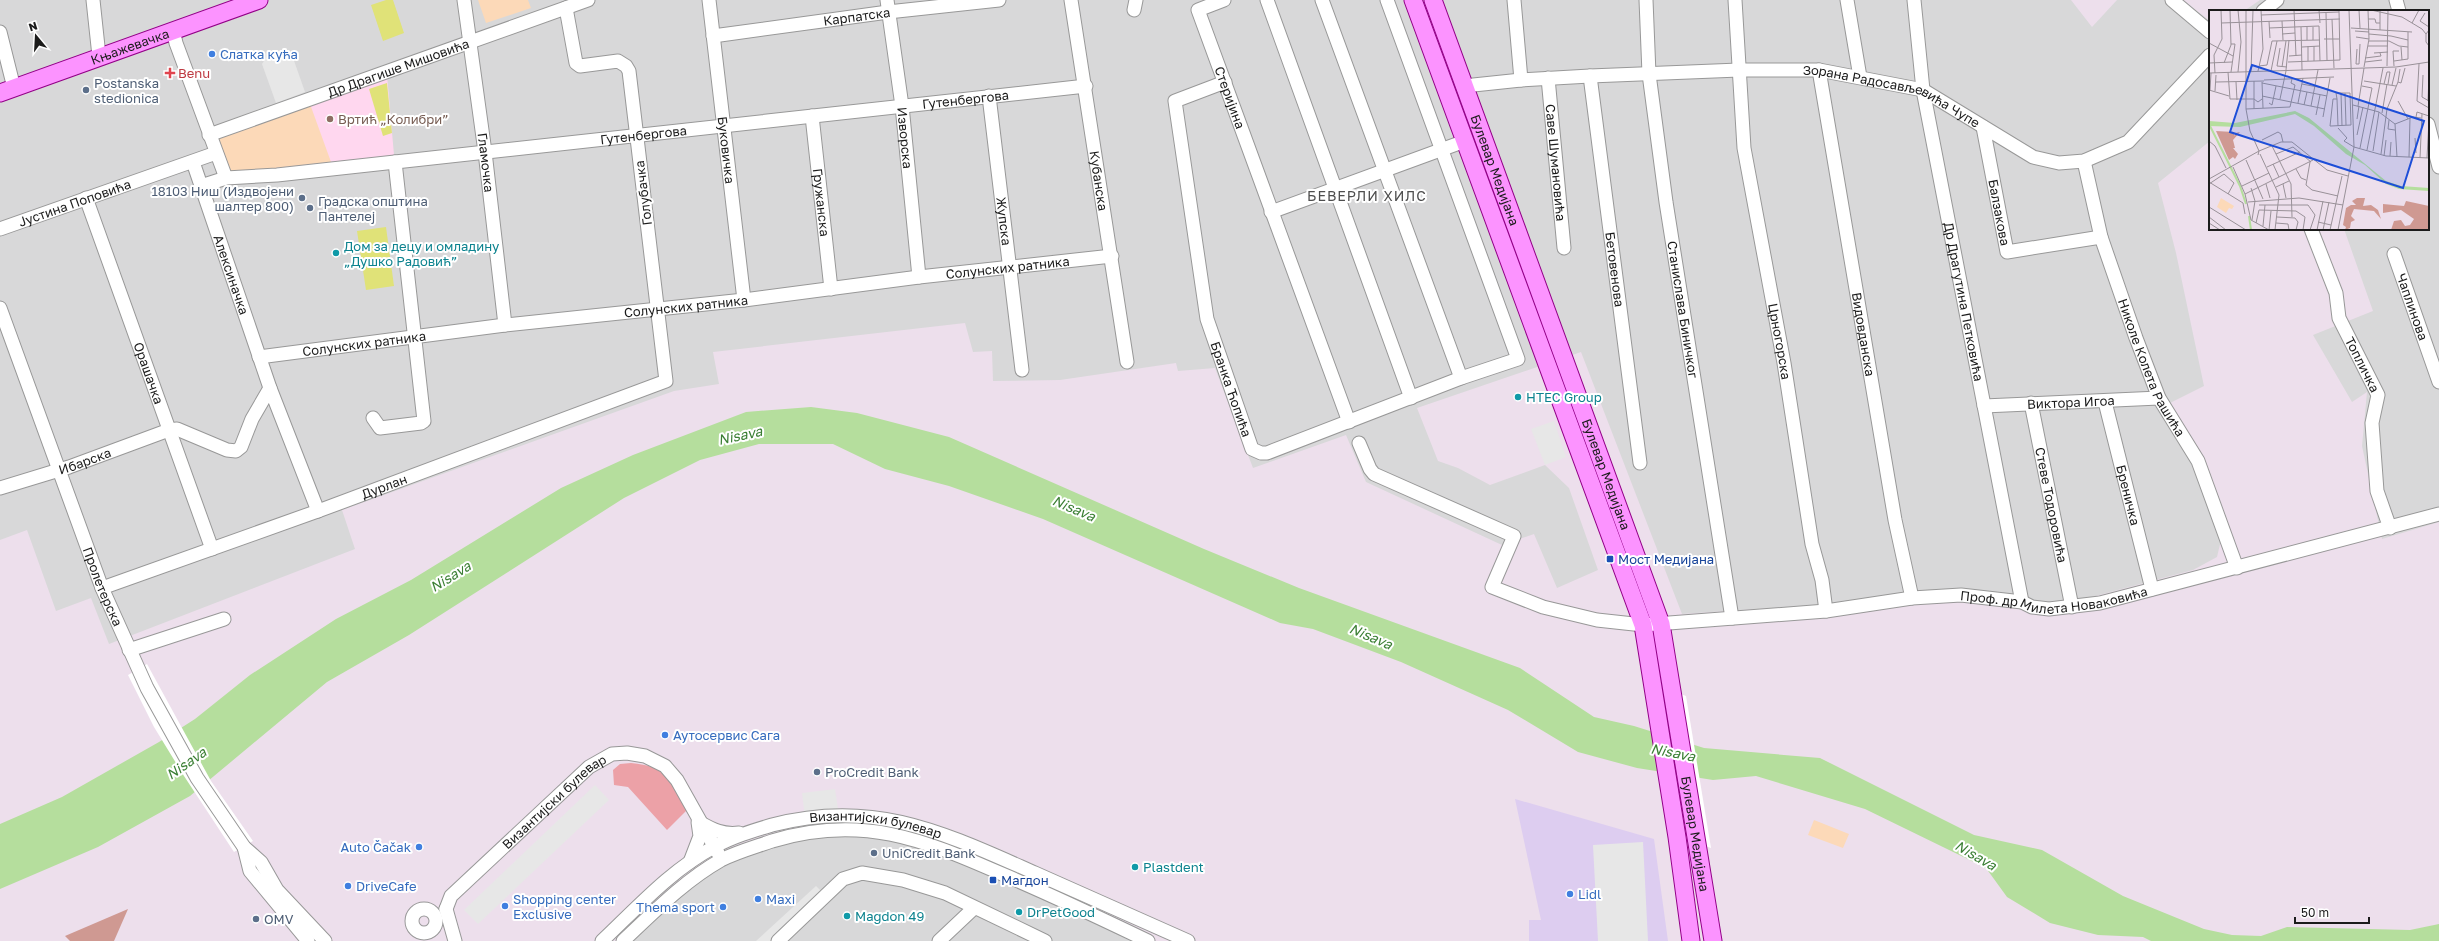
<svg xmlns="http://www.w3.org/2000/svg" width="2439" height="941" font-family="'Golos Text',sans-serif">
  <rect width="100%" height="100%" fill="#eddfec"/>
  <!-- residential -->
  <g fill="#d8d8d9">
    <path d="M0,0H2071L2092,27L2117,0H2183L2210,21V141L2158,183L2176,253L2204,386L2170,403L2221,540L2217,557L2193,570L2088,598L2039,604L1995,592L1921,590L1835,604L1682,614L1581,352L1417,408L1438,461L1458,468L1490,485L1545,465L1569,488L1598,570L1557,588L1534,534L1502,545L1366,482L1346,435L1253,468L1215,368L1178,371L1176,363L1060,380L993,381L992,351L973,352L965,323L713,352L719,384L674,391L342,510L355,549L109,644L91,598L56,611L27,530L0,540Z"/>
    <path d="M2260,0H2439V522L2382,539L2362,446L2367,392L2352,402L2313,335L2373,311L2344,229H2428V11H2244Z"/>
    <path d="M838,832L914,843L1147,941H629L661,910L722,864L798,838Z"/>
  </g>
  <!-- commercial -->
  <path fill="#ddcdf0" d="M1515,799L1654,839L1668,941H1529V920H1541Z"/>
  <!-- education -->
  <path fill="#ffd7ef" d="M387,75L394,155L229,173L310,104Z"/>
  <!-- grass -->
  <path fill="#eca1a7" d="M631,763C666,766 672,780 689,808L667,830L628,787L614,785L613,770L620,764Z"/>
  <!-- forest -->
  <path fill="#cf9992" d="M128,909L114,941H70L65,936Z"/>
  <!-- park -->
  <g fill="#fcd9b8">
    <path d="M478,0H528L531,8L486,23Z"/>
    <path d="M310,104L331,162L229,173L217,137Z"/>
    <path d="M1814,820L1849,834L1843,848L1808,835Z"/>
  </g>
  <!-- pitch -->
  <g fill="#e0e278">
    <path d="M386,0H393L404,33L383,41L371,5Z"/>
    <path d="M387,83L392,133L383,136L369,89Z"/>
    <path d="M386,227L394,286L366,290L357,231Z"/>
  </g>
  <!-- parking -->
  <g fill="#e7e7e7">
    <path d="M285,51L292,55L305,92L276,103L262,64L266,58Z"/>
    <path d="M1554,421L1566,457L1545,465L1531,429Z"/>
    <path d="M595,785L609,800L478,924L464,910Z"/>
    <path d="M835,789L839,815L805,818L802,793Z"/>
    <path d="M1643,842L1648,941H1598L1593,845Z"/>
    <path d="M816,886L823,893L770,941H756Z"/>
  </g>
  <!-- water -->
  <path fill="#b5de9d" d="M811,407L857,413L949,437L1204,549L1299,588L1520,668L1594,717L1634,726L1704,748L1820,758L1974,835L2042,850L2123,896L2204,929L2232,935L2261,936L2287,927L2410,930L2439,924V941H2151L2143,937L2098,935L2050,923L2007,897L1986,868L1865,809L1756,776L1713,780L1637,768L1578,752L1508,710L1401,662L1313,629L1280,623L1043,519L949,486L885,469L833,444H759L700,460L624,498L409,635L327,682L190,796L98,847L0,889V824L62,797L159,742L195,719L250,675L336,619L411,580L561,488L633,455L746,412Z"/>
  <!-- pier -->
  <g fill="#fff">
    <path d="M147,664L211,781L253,841L234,852L184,776L154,727L128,675Z"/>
    <path d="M1645,680L1686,696L1711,848L1670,834Z"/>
  </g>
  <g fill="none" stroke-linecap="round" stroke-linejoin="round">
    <!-- minor casing -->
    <g stroke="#989898" stroke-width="15">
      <g id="minor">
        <path d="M93,0L99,56"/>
        <path id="s1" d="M464,0L485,152L505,325"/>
        <path id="s2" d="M709,0L744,300"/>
        <path id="s3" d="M887,0L902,106L919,277"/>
        <path id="s4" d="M1071,0L1127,362"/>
        <path id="s5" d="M1224,0L1198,10L1349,422"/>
        <path d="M1267,0L1411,398"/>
        <path d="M1322,0L1461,378"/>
        <path d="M1514,0L1521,80"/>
        <path id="s6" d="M1646,0L1649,74L1666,202L1732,618"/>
        <path id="s7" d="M1735,0L1744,148L1784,363L1812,544L1822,580L1826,611"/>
        <path d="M1847,0L1860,77"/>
        <path id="s8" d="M1914,0L1923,90L2022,602"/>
        <path d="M2172,0L2210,32"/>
        <path d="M2396,0L2399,11"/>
        <path d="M1134,10L1136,0"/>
        <path d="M2263,11L2277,0"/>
        <path d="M173,30L176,43L226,178"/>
        <path d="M0,32L14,88"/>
        <path id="s9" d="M713,36L888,12L999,0"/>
        <path id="s10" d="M1819,70L1895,520L1912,598"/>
        <path id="s11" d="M1590,76L1640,463"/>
        <path id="s12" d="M1548,78L1564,248"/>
        <path id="s13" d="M1225,82L1175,101L1207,319L1252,449L1261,453H1267L1461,378L1518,359L1387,0"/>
        <path id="s14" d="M1464,86L1521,80L1590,76L1739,70H1819L1923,90L2033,157L2059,163L2084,161L2128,142L2210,55"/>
        <path id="s15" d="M989,96L1022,370"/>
        <path id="s16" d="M812,116L831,289"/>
        <path d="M2428,124L2439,167"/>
        <path id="s17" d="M1983,127L2007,252L2101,237"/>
        <path id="s18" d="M209,135L588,0"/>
        <path id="s19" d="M2084,161L2101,237L2136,338L2159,398L2198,461L2237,568"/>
        <path id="s20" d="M193,162L270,388L318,511"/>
        <path id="s21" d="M201,186L226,178L277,175L1086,86"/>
        <path id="s22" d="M86,198L212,549"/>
        <path d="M1271,212L1465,141"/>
        <path id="s23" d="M0,229L216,153"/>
        <path id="s24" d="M2311,229L2336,293L2339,318L2378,395L2372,423L2377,491L2390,528"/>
        <path id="s25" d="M2394,254L2439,382"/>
        <path id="s26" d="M0,308L102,588L147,688L197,778L244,847L261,862L277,890L325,941"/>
        <path id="s27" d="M259,357L505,325L744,300L919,277L1112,256"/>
        <path id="s28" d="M2105,402L2152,589"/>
        <path id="s29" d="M2031,403L2072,607"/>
        <path id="s30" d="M1984,406L2159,398"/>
        <path d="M373,418L380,428L421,423L424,421L395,162"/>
        <path id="s31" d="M1359,443L1370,469L1374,474L1514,536L1492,587L1543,607L1597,620L1643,625L1826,611L1912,598L1961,595L2022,602L2032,607L2049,609L2100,603L2439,514"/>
        <path id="s32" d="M0,488L69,467L169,430L177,429L227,450L236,451L241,447L252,419L270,388"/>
        <path id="s33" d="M102,588L318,511L666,381L629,71L626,66L618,61L580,66L576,63L566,8"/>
        <path d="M129,650L224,619"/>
        <path d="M699,822C713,830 723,835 739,833"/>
        <path d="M244,847L250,871L308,941"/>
        <path d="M690,862L700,836L698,822"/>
        <path id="s34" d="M446,909L451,896L589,767L612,754L627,753L645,756L665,766L677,780L718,853"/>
        <path d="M446,909L455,941"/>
        <circle cx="424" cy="921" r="12"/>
        <path id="s35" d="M602,941C637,908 671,870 714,847C732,837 752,831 772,825C874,798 944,833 1035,873C1086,896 1137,918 1188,941"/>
        <path d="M623,941C654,912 684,881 721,860C737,852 755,847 772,841C861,814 922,839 1002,874C1052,895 1100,918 1148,941"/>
        <path d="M778,941L843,879L862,873L903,880L945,893L1045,941"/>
        <path d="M939,941L974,908"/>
      </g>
    </g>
    <!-- major casing -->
    <g stroke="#920087" stroke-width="19">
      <g id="major">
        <path d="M1413,0L1643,625L1677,837L1691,941"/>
        <path id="s36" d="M1433,0L1661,624L1713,941"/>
        <path id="s37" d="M0,93L259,0"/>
      </g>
    </g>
    <!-- minor -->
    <use href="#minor" stroke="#fff" stroke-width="13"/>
    <!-- major -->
    <use href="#major" stroke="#fc93ff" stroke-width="17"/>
  </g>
  <!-- markers -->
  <g fill="#3f7fe0" stroke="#fff" stroke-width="1.5">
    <circle cx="212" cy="54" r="4"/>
    <circle cx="665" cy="735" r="4"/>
    <circle cx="419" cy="847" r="4"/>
    <circle cx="348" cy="886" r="4"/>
    <circle cx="1570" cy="894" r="4"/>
    <circle cx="758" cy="899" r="4"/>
    <circle cx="505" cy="906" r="4"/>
    <circle cx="723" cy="907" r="4"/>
  </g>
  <path fill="#e0444e" stroke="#fff" stroke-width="1.5" d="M168 67h4v4h4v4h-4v4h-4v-4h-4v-4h4z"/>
  <g fill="#5c6f8a" stroke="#fff" stroke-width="1.5">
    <circle cx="86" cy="90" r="4"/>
    <circle cx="302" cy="198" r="4"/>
    <circle cx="310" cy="208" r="4"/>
    <circle cx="817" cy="772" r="4"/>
    <circle cx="874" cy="853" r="4"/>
    <circle cx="256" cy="919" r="4"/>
  </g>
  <circle fill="#8d6e63" stroke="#fff" stroke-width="1.5" cx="330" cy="119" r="4"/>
  <g fill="#0f9aa8" stroke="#fff" stroke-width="1.5">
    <circle cx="336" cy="253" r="4"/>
    <circle cx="1518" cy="397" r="4"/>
    <circle cx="1135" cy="867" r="4"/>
    <circle cx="1019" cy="912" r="4"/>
    <circle cx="847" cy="916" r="4"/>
  </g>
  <g fill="#1a4fb4" stroke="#fff" stroke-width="1.5">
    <rect x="1606" y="555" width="8" height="8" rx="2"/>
    <rect x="989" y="876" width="8" height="8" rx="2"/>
  </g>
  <g text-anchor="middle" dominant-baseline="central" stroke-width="4" stroke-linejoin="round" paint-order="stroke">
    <!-- street labels -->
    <g font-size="13" fill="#1b1b1b" stroke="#fff">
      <text stroke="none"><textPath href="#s9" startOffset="145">Карпатска</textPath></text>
      <text stroke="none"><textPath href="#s37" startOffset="138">Књажевачка</textPath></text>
      <text stroke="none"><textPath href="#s18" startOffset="201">Др Драгише Мишовића</textPath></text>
      <text stroke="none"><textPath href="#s5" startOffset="121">Стеријина</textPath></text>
      <text stroke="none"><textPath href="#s21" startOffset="770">Гутенбергова</textPath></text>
      <text stroke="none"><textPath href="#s14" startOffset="433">Зорана Радосављевића Чупе</textPath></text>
      <text stroke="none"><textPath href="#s21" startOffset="446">Гутенбергова</textPath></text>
      <text stroke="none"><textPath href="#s3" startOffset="139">Изворска</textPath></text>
      <text stroke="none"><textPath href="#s2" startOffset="151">Буковичка</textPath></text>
      <text stroke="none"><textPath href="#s1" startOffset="164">Гламочка</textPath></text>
      <text stroke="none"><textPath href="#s12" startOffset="85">Саве Шумановића</textPath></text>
      <text stroke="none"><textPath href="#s36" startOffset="181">Булевар Медијана</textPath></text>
      <text stroke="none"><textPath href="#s4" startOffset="183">Кубанска</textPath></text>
      <text transform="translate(643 193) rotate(-97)">Голубачка</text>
      <text stroke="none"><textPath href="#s23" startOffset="79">Јустина Поповића</textPath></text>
      <text stroke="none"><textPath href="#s16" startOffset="87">Гружанска</textPath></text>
      <text stroke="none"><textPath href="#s17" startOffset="87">Балзакова</textPath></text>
      <text stroke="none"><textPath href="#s15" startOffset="126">Жупска</textPath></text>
      <text stroke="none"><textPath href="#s27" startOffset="754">Солунских ратника</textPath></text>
      <text stroke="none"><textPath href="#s11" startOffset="195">Бетовенова</textPath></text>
      <text stroke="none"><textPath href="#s20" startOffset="119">Алексиначка</textPath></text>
      <text stroke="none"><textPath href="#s8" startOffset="306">Др Драгутина Петковића</textPath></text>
      <text stroke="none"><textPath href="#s27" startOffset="430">Солунских ратника</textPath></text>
      <text stroke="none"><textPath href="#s25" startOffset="56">Чаплинова</textPath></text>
      <text stroke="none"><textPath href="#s6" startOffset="312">Станислава Биничког</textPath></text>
      <text stroke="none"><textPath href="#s10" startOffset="268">Видовданска</textPath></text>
      <text stroke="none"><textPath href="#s7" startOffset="345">Црногорска</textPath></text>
      <text stroke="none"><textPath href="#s27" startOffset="106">Солунских ратника</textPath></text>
      <text stroke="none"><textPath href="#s24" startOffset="146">Топличка</textPath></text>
      <text stroke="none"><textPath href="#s19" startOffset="218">Николе Колета Рашића</textPath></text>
      <text stroke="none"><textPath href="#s22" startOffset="186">Орашачка</textPath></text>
      <text stroke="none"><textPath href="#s13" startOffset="348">Бранка Ћопића</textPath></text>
      <text stroke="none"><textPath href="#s30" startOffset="87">Виктора Игоа</textPath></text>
      <text stroke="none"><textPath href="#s32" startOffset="89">Ибарска</textPath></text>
      <text stroke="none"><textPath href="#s36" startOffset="505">Булевар Медијана</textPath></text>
      <text stroke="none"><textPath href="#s33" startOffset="300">Дурлан</textPath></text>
      <text stroke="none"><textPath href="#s28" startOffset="96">Бреничка</textPath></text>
      <text stroke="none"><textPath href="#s29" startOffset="104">Стеве Тодоровића</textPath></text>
      <text stroke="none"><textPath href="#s26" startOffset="297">Пролетерска</textPath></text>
      <text stroke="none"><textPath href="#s31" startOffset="814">Проф. др Милета Новаковића</textPath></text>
      <text stroke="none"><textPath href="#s34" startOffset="154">Византијски булевар</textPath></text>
      <text stroke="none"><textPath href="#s35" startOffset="314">Византијски булевар</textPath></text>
      <text stroke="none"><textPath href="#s36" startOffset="877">Булевар Медијана</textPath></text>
    </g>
    <!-- shop labels -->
    <g font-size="13" fill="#366cbe" stroke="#fff" text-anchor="start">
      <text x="220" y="54">Слатка кућа</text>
      <text x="673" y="735">Аутосервис Сага</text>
      <text x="411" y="847" text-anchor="end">Auto Čačak</text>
      <text x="356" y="886">DriveCafe</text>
      <text x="1578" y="894">Lidl</text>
      <text x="513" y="899">Shopping center<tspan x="513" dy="15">Exclusive</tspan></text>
      <text x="766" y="899">Maxi</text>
      <text x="715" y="907" text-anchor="end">Thema sport</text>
    </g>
    <!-- health labels -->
    <g font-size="13" fill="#be3a42" stroke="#fff" text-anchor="start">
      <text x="178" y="73">Benu</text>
    </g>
    <!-- service labels -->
    <g font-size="13" fill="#4e5e75" stroke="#fff" text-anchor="start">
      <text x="94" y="83">Postanska<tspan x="94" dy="15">stedionica</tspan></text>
      <text x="294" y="191" text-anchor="end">18103 Ниш (Издвојени<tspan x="294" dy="15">шалтер 800)</tspan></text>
      <text x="318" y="201">Градска општина<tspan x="318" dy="15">Пантелеј</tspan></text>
      <text x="825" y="772">ProCredit Bank</text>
      <text x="882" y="853">UniCredit Bank</text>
      <text x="264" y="919">OMV</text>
    </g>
    <!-- education labels -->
    <g font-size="13" fill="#785e54" stroke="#fff" text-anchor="start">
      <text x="338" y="119">Вртић „Колибри”</text>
    </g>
    <!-- culture labels -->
    <g font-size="13" fill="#0d838f" stroke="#fff" text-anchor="start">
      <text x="344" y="246">Дом за децу и омладину<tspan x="344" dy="15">„Душко Радовић”</tspan></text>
      <text x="1526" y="397">HTEC Group</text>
      <text x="1143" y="867">Plastdent</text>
      <text x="1027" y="912">DrPetGood</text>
      <text x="855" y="916">Magdon 49</text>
    </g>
    <!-- transit labels -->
    <g font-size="13" fill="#164399" stroke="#fff" text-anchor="start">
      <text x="1618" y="559">Мост Медијана</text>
      <text x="1001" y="880">Магдон</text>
    </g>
    <!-- neighbourhood labels -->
    <g font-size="14" letter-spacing="1" fill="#4e4e4e" stroke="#fff">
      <text x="1367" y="195">БЕВЕРЛИ ХИЛС</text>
    </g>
    <!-- water labels -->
    <g font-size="14" font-style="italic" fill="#3b7f34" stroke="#fff">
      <text transform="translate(740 435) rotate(-12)">Nisava</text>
      <text transform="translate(1074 508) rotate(23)">Nisava</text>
      <text transform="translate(450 576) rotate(-32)">Nisava</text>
      <text transform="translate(1371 636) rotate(23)">Nisava</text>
      <text transform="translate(1673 752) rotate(11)">Nisava</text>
      <text transform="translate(186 763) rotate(-35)">Nisava</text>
      <text transform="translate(1976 855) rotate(30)">Nisava</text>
    </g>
  </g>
  <!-- overview -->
  <g transform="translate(2209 10)">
    <rect width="220" height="220" fill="#eddfec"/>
    <path d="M7,121L24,122L26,126V123L31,122L24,130L26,138H24L29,144L26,149L24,147L20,150ZM148,188H156L154,196L162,195L169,200L172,209L165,201L145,199L142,206L146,210L142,212L141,218L136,220L137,217L134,215L137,198L142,195H147L143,191ZM197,191L220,196V219L182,220L185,211L192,210L196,216L201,215L205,209L192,200L174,203V194L195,196Z" fill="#cf9992"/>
    <path d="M12,188L25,196L23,199L20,198L17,203L8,197Z" fill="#fcd9b8"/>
    <path d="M86,101L100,108L177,171L192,176L220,178V181L190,179L177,174L156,155L137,144L105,116L86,104L31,117L0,116V111L26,113Z" fill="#b5de9d"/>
    <path fill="none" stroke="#b5de9d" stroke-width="2" d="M0,114L31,176L37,194M40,206L42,220"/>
    <path fill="none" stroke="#999198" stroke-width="1" d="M29,0L32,32L29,62M37,0V99L41,121L50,141M85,0L87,46M110,0L111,13M150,0L151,18M162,0L193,7L213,19L217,24M171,0V20M117,3L118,50M216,3L211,11L220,17M52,5L130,2M123,9L125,58M159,9H166L167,13H171M60,11L61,28M73,11L74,30M12,13L131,9M203,13L210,0M92,17L93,60M98,17V30M104,17V30M60,18L110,16L111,51M142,18L203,22M220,20L217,24V32L220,36M146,21L160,22M73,24L86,23M160,24L182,26L199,30M147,27L160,29M115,29H130M160,31H180L190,36L199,37M0,33L24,46M22,34H26L22,62M99,36V51M105,36V51M159,36H179M93,37L111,36M192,37L193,50M71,38L68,56L78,57M165,43L179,42M80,46L93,45M156,48L172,46L171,43M185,51L199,49V22M79,52L131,50L130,0M156,52L173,50M0,53L23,52M15,53L22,35L21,0M147,54H150L151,34M147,54L148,39M210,54L208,91L220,98M50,56L58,55L63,31L111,30M178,56L179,0M185,56L184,41H190M73,57L77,31M155,57L160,29L159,0M77,60L80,30M49,61L54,39L52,0M62,61L68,31M19,62L21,89H45L49,92L53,89M42,62L44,0M0,63L187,57L220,52M6,63L5,45L13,29L12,0M214,65L213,87L220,91M55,70L125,67M45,71V99M155,71L187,76M7,72L55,71M27,72L28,90M53,72L54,98M189,72L192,73L196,58M53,73L118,86M93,74L119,79M175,74L178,62H181L179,74M183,75L187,58M0,80L20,86M1,80L2,63M6,81L7,65M132,83L133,116M136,83L137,115M53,86L116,99M71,89L77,61M128,89H124L121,116H122L142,115L141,83H127L128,89L129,116M189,91L199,109M219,91L220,66M60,93L63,95L67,76M89,93L94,68M95,95L98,82M144,95L170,102L186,114L204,107L212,108M102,96L109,60M149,96L155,58M37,99L81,97L86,75L82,73L83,69M173,103L178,74M107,105L111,85M114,107L121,68M207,107L208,102L220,106M148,109L150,96M180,110L179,119L186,120M186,114L188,147M129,118L138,128L135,131L145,137L177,146L220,148M148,125L154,97M206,128L207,143M53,130L69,122L72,124L74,132M0,131L6,136L17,158M63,136L82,174L83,207M151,138L163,78L153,76M158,140L174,58M50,141L72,132H83L118,160L139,166M164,141L170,102M51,144L70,185L66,220M67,144L84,137L102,152M172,144L178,99L189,72L191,59M175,146L177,130M181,146L182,132M200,147L201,108M211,148L213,104M218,148L220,110M37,150L54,189M101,152L97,175L103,180M64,154L70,167M24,157L36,184L42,210L60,220M58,157L91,142M87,159L92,168L97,170M0,169L50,141L49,145M0,172L34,193L36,204M0,174L15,164L25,173L19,184M57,174L61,188M74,174L77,188M33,176L60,163M67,177L80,171M42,178L46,191L43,210M103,180L129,186M36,184L104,150M39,192L90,188L134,195M50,195H99L106,205L101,220M0,197L37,220M0,207L17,220M68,207L86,208L89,212L87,220M109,212L122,215M0,213L11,220M47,213L50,200L87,201L96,207L94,220M67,213L79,214L80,220M54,216L56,195M60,220L62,201M108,220L114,191M114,220L120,192M121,220L133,166M129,220L145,137L140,0"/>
    <path fill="#1d4ed8" fill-opacity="0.15" stroke="#1d4ed8" stroke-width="2" d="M43,55L215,111L194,178L21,122Z"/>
    <rect width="220" height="220" fill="none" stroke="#1b1b1b" stroke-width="2"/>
  </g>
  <!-- north arrow -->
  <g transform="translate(36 36) rotate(342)" stroke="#ffffff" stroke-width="3" paint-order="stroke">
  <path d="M0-3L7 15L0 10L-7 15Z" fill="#1b1b1b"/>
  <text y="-6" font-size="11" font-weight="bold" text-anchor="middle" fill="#1b1b1b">N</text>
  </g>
  <!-- scale -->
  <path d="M2295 917v6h74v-6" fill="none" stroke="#1b1b1b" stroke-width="2"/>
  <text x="2301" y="917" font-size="12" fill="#1b1b1b" stroke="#ffffff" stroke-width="3" paint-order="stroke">50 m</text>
</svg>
